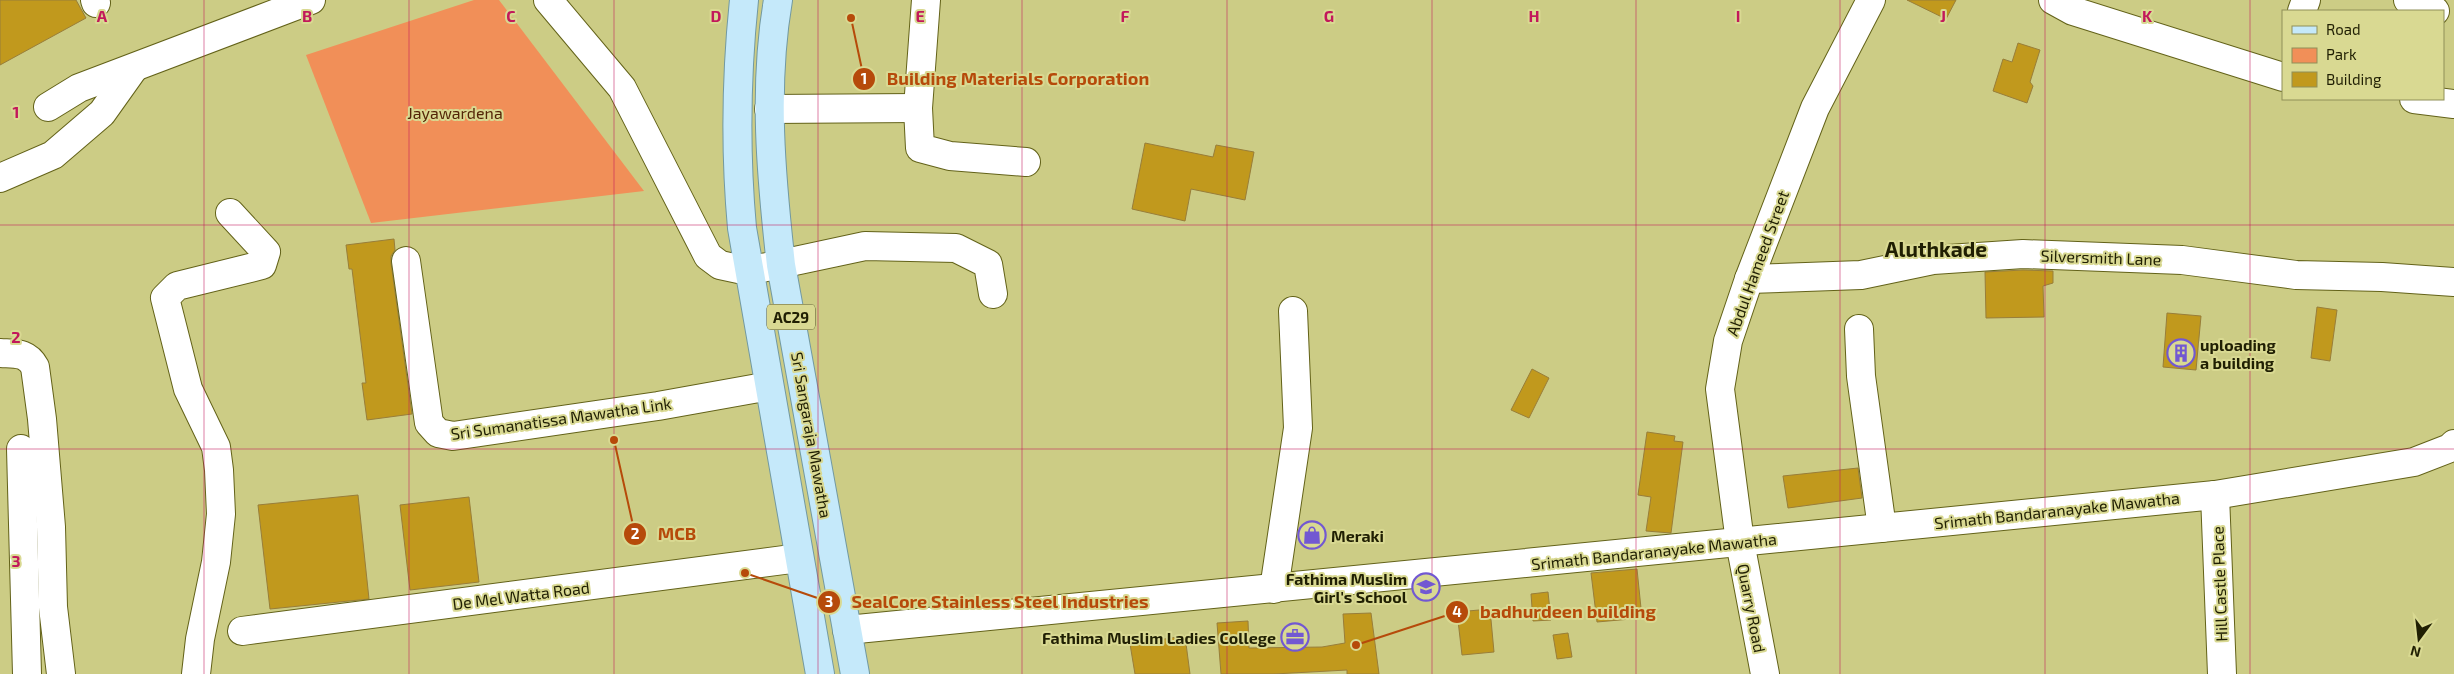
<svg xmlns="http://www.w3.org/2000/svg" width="2454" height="674" font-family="'Exo 2',sans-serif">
  <rect width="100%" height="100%" fill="#cccc85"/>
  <!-- green -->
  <path fill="#f18f58" d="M474,0H499L644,191L371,223L306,55Z"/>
  <!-- building -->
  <g fill="#c1991d" stroke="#987e3a">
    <path d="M0,0H76L86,18L0,65Z"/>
    <path d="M1907,0H1956L1946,19Z"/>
    <path d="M2018,43L2040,50L2030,82L2033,86L2027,103L1993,91L2003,59L2012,62Z"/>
    <path d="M1145,143L1213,157L1216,145L1254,152L1245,200L1191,189L1185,221L1132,209Z"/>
    <path d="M394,239L395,250L391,256V263L412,414L367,420L362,383H366L352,269H349L346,245Z"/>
    <path d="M2023,270L2053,271V283L2043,286L2044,317L1986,318L1985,272Z"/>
    <path d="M2317,307L2337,310L2330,361L2311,358Z"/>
    <path d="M2167,313L2201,316L2196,370L2163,367Z"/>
    <path d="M1532,369L1549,378L1529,418L1511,410Z"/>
    <path d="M1647,432L1675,436L1674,441L1683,442L1671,533L1646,531L1651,497L1638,495Z"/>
    <path d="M1858,468L1862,498L1788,508L1783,476Z"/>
    <path d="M358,495L369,599L270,609L258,505Z"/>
    <path d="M469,497L479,582L410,590L400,505Z"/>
    <path d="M1637,569L1642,618L1597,622L1591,573Z"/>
    <path d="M1548,592L1551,620L1533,621L1531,594Z"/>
    <path d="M1490,609L1494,652L1462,655L1457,612Z"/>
    <path d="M1371,613L1379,674H1347V670L1274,674H1221L1217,623L1248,621L1249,648L1322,647L1345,643L1343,614Z"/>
    <path d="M1568,633L1572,657L1557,659L1553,635Z"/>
    <path d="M1185,636L1190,674H1135L1130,644Z"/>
  </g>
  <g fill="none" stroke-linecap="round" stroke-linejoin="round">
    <!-- minor casing -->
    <g stroke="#636219" stroke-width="30">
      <g id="minor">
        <path d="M95,0L96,3"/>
        <path d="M548,0L622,88L708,256L720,265L748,271L865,246L956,248L988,264L993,294"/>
        <path d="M926,0L918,108L920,148L950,156L1026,162"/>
        <path d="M2053,0L2073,11L2283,77"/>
        <path d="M2408,0L2435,11"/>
        <path d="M2302,11L2306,0"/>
        <path d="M2414,99L2454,104"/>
        <path d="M48,107L79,88L311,0"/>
        <path d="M769,109L918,108"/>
        <path d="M0,178L53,155L102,113L134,68"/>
        <path d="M406,261L429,423L438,433L453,436L658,406L769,386"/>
        <path d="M1749,279L1861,275L1933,260L2023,254L2182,260L2296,275L2382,277L2454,282"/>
        <path d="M1859,329L1861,376L1882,528"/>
        <path d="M0,353C16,354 27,352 35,367L42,419L51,527L53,607L61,674"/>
        <path d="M21,449L27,674"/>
        <path d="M2215,495L2222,674"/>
        <path d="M1274,589L1298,428L1293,311"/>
        <path d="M847,630L2215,495L2414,462L2450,448L2454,444"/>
        <path d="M242,631L799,558"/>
        <path d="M196,674L200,639L216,562L221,514L219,470L216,447L188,389L165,298L177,286L262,265L266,252L230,213"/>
        <path d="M1765,674L1740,542L1720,389L1728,341L1749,279L1815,108L1871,0"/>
      </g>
    </g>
    <!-- major casing -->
    <g stroke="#7299a1" stroke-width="30">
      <g id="major">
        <path d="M744,0C736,77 735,151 742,228L820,674"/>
        <path d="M778,0C763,88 771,176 781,265L855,674"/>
      </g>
    </g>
    <!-- minor -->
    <use href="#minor" stroke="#fff" stroke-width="28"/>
    <!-- major -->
    <use href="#major" stroke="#c5e9fa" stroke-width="28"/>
  </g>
  <!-- grid -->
  <path fill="none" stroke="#c2185b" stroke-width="1" stroke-opacity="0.55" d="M204,0V674M409,0V674M614,0V674M818,0V674M1022,0V674M1227,0V674M1432,0V674M1636,0V674M1840,0V674M2045,0V674M2250,0V674M0,225H2454M0,449H2454"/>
  <!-- icons -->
  <defs>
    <g id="building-ring" transform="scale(1.4375)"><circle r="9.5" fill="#d9d992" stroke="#7258d2" stroke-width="1.5"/><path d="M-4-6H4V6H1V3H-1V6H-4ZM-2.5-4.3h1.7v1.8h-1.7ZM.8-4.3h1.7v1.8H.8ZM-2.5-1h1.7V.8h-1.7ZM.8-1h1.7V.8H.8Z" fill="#7258d2"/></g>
    <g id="shop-ring" transform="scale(1.4375)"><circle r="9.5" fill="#d9d992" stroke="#7258d2" stroke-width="1.5"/><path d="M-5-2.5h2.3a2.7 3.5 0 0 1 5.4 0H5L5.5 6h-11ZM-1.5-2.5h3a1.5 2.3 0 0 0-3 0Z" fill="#7258d2"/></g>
    <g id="school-ring" transform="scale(1.4375)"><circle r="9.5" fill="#d9d992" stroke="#7258d2" stroke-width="1.5"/><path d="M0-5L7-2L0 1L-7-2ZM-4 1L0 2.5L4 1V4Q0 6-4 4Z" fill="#7258d2"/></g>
    <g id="office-ring" transform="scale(1.4375)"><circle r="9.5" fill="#d9d992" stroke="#7258d2" stroke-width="1.5"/><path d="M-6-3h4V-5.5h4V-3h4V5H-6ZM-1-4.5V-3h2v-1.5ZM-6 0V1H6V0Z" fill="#7258d2"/></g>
  </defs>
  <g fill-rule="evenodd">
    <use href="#building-ring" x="2181" y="353"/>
    <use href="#shop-ring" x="1312" y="535"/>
    <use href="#school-ring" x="1426" y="587"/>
    <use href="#office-ring" x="1295" y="637"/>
  </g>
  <g text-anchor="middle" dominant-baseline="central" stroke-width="4" stroke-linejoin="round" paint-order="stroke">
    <!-- shield labels -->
    <rect fill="#d9d992" stroke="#58572e" stroke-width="1" x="767" y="304.5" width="48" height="25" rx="4"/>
    <g font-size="15" font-weight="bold" fill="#201f03">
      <text x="791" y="317">AC29</text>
    </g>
    <!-- park labels -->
    <g font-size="16" fill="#542507" stroke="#d9d992">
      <text x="455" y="112">Jayawardena</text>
    </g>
    <!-- street labels -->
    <g font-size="16" fill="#201f03" stroke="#d9d992">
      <text transform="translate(2101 257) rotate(2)">Silversmith Lane</text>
      <text transform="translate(1757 263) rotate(-70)">Abdul Hameed Street</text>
      <text transform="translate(561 418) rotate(-8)">Sri Sumanatissa Mawatha Link</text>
      <text transform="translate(812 435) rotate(80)">Sri Sangaraja Mawatha</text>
      <text transform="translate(2057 510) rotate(-6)">Srimath Bandaranayake Mawatha</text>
      <text transform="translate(1654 551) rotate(-6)">Srimath Bandaranayake Mawatha</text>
      <text transform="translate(2219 584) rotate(-92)">Hill Castle Place</text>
      <text transform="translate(521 595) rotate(-7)">De Mel Watta Road</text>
      <text transform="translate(1752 608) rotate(79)">Quarry Road</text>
    </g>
    <!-- poi labels -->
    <g font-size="16" font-weight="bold" fill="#201f03" stroke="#d9d992" text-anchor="start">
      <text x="2200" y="344">uploading<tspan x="2200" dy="18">a building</tspan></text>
      <text x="1331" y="535">Meraki</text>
      <text x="1407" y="578" text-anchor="end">Fathima Muslim<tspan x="1407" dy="18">Girl's School</tspan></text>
      <text x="1276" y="637" text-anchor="end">Fathima Muslim Ladies College</text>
    </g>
    <!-- district labels -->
    <g font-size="21" font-weight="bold" fill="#201f03" stroke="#d9d992">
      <text x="1936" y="248">Aluthkade</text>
    </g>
  </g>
  <g font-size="16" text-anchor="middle" font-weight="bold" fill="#c2185b" stroke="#d9d992" stroke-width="4" stroke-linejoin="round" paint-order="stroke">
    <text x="102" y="22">A</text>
    <text x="307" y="22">B</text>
    <text x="511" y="22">C</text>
    <text x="716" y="22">D</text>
    <text x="920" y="22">E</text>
    <text x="1125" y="22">F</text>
    <text x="1329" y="22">G</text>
    <text x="1534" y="22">H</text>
    <text x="1738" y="22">I</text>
    <text x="1943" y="22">J</text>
    <text x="2147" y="22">K</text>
    <text x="16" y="118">1</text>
    <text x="16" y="343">2</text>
    <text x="16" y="567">3</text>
  </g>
  <!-- callouts -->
  <path fill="none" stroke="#b64a0a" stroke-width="2" d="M851 18L864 79M614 440L635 534M745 573L829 602M1356 645L1457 612"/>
  <g fill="#b64a0a" stroke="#d9d992" stroke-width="2">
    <circle cx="851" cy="18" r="5"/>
    <circle cx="614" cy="440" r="5"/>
    <circle cx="745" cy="573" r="5"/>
    <circle cx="1356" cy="645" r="5"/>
    <circle cx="864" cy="79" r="12"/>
    <circle cx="635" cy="534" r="12"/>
    <circle cx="829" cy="602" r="12"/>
    <circle cx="1457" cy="612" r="12"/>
  </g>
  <g font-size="15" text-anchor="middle" font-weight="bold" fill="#fff">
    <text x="864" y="84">1</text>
    <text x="635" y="539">2</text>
    <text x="829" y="607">3</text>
    <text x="1457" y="617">4</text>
  </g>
  <g font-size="18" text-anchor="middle" font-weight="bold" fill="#b64a0a" stroke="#d9d992" stroke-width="4" stroke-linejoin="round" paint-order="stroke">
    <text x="1018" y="85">Building Materials Corporation</text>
    <text x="677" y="540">MCB</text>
    <text x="1000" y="608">SealCore Stainless Steel Industries</text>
    <text x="1568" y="618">badhurdeen building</text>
  </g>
  <!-- legend -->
  <rect x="2282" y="10" width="162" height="90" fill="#d9d992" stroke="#8f8f59"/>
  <rect x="2292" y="26" width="25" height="8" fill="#c5e9fa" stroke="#8f8f59"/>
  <text x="2326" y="35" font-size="15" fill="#201f03">Road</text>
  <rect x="2292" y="48" width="25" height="15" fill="#f18f58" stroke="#8f8f59"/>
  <text x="2326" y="60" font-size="15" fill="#201f03">Park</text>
  <rect x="2292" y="72" width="25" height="15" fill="#c1991d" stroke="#8f8f59"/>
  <text x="2326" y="85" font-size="15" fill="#201f03">Building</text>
  <!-- north arrow -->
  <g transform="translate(2419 639) rotate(195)" stroke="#d9d992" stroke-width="4" paint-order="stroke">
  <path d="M0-4L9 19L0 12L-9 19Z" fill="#201f03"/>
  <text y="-8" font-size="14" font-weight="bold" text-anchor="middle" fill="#201f03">N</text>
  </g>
</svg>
